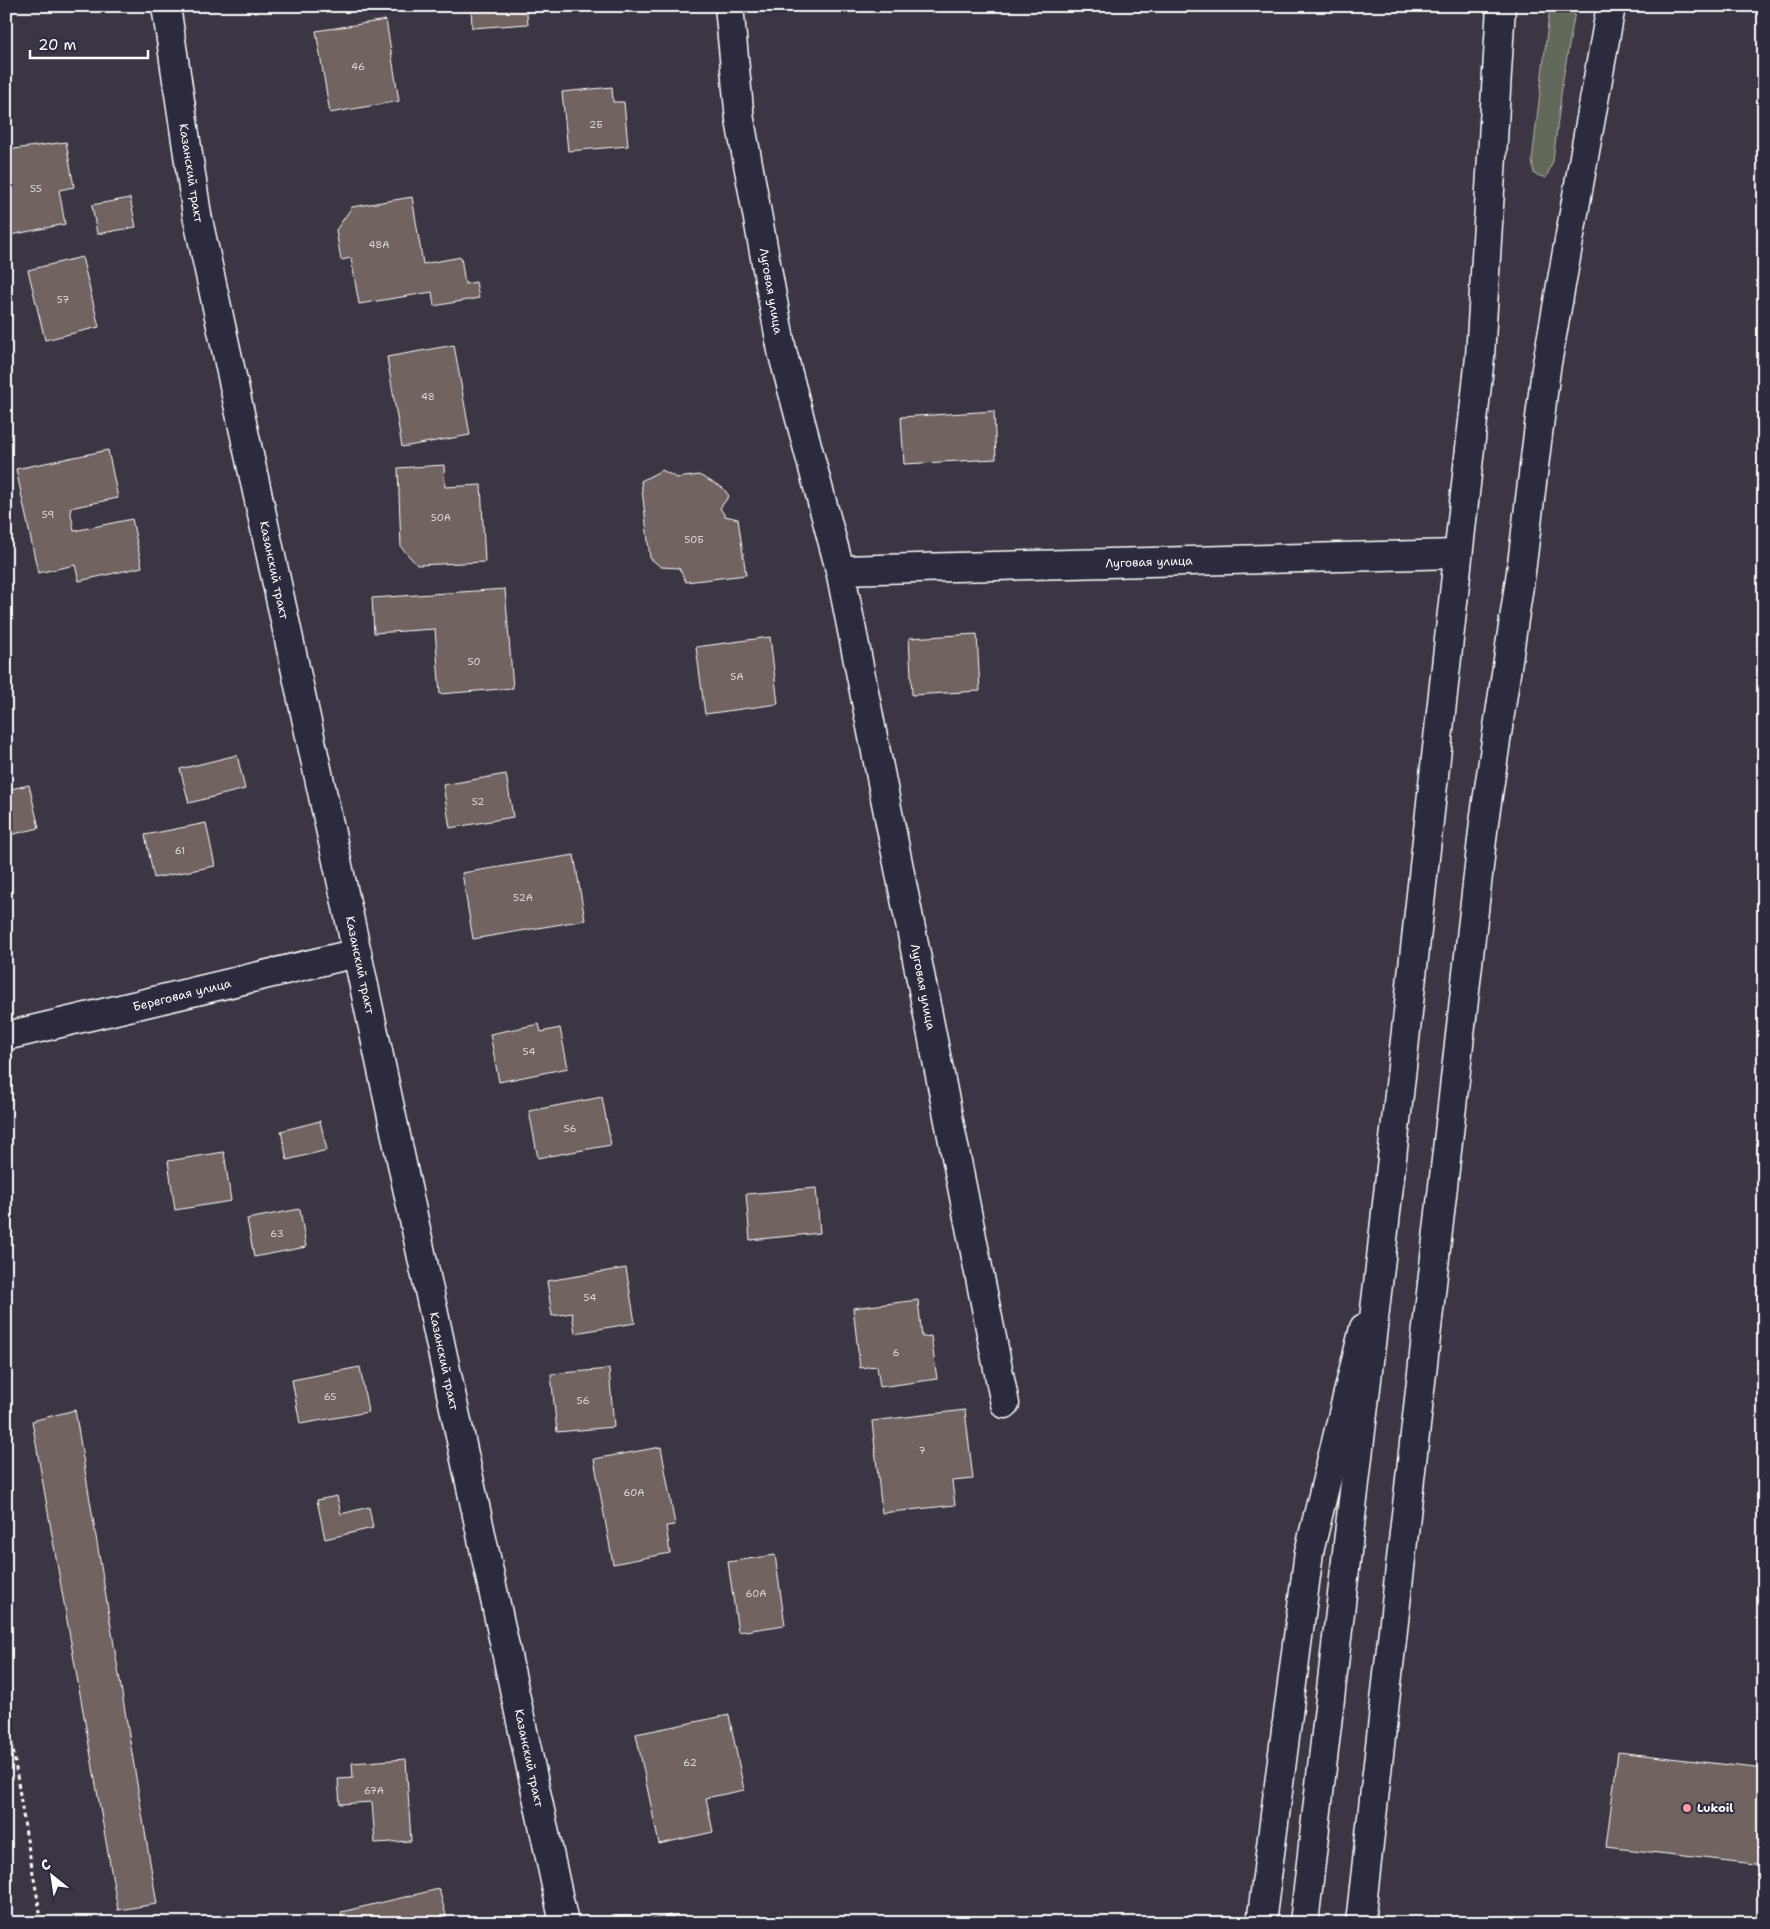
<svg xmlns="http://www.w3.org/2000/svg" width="1770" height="1929" font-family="'Shantell Sans',sans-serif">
  <rect width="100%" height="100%" fill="#3c3644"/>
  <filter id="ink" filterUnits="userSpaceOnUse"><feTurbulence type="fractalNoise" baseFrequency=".02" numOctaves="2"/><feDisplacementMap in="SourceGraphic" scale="10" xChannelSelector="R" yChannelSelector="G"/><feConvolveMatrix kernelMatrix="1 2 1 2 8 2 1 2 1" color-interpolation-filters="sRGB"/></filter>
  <g filter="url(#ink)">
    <!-- green -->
    <path fill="#62685a" stroke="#b0b4ac" d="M1550,6H1576L1563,79L1553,161L1546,178L1534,174L1532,161Z"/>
    <!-- building -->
    <g fill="#716460" stroke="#fff">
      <path d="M471,6H526L528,24L472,28Z"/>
      <path d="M386,20L399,101L330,113L316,31Z"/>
      <path d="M612,87L613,102H624L628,146L568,151L562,92Z"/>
      <path d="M66,142L74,187L59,190L65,224L6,236V150Z"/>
      <path d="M412,197L423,264L461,257L465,284L476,282L479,298L434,306L432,292L359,304L351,258L341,260L336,230L352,207Z"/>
      <path d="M130,198L136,227L97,234L92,205Z"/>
      <path d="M82,257L99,327L45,340L28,270Z"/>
      <path d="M454,345L470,435L402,447L387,357Z"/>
      <path d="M994,411L996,459L904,464L901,417Z"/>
      <path d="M108,450L118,498L70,508L74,531L132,519L142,567L79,581L75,565L38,573L16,469Z"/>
      <path d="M444,465L445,487L481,485L485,562L417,565L401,547L398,468Z"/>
      <path d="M662,470L677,478L699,475L723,488L729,496L720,508L725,516L738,519L746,575L686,582L679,568L661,567L650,558L641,481Z"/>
      <path d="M505,589L513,688L440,694L435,629L374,633L372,598Z"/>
      <path d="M977,634L980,691L912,695L909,638Z"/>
      <path d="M770,637L778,704L705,714L696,647Z"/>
      <path d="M237,755L245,789L189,803L180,769Z"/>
      <path d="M506,774L513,817L450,828L443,785Z"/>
      <path d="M29,785L39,828L6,836V790Z"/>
      <path d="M206,823L215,866L154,878L145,835Z"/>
      <path d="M574,855L585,920L473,939L462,873Z"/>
      <path d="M539,1024L541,1032L560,1028L568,1068L499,1082L490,1034Z"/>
      <path d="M602,1097L611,1145L538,1158L529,1111Z"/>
      <path d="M320,1121L327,1150L287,1160L281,1131Z"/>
      <path d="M224,1152L231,1201L175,1210L168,1161Z"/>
      <path d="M816,1188L820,1233L750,1240L746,1194Z"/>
      <path d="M300,1209L306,1247L254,1257L247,1219Z"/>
      <path d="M626,1268L635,1323L575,1333L572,1313L552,1316L547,1281Z"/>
      <path d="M918,1300L922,1337L931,1336L937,1379L880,1387L877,1366L860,1368L853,1308Z"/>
      <path d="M360,1367L368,1412L300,1424L292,1380Z"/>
      <path d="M609,1369L614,1427L557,1432L551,1374Z"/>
      <path d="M75,1410L157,1904L118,1910L32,1421Z"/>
      <path d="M965,1410L973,1479L952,1481L955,1505L882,1513L872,1421Z"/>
      <path d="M661,1447L675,1525L666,1526L670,1553L613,1564L594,1459Z"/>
      <path d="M337,1496L341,1514L369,1507L373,1528L325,1539L317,1500Z"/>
      <path d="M775,1555L785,1625L738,1632L728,1562Z"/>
      <path d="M729,1715L744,1790L706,1798L713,1832L659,1844L636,1734Z"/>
      <path d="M1618,1752L1764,1769V1865L1606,1847Z"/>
      <path d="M406,1759L411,1841L375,1843L372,1802L340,1804L338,1779L353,1778L352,1763Z"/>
      <path d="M439,1889L448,1923H343L341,1912Z"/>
      <path d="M671,1915L673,1923H637V1922Z"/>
      <path d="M1577,1917L1620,1923H1576Z"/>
    </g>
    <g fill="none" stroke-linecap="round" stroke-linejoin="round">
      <!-- minor casing -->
      <g stroke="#fff" stroke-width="31">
        <g id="minor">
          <path d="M166,6L197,215L357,953L564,1923"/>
          <path d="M729,6L740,120L782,351L840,570L1458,554"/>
          <path d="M840,570L1005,1404"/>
          <path d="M6,1036L357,953"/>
          <path d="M1261,1923L1309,1552L1364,1328"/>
        </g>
      </g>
      <!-- major casing -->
      <g stroke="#fff" stroke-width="31">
        <g id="major">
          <path d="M1304,1923L1381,1258L1480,357L1501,6"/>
          <path d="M1360,1923L1484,822L1521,572L1546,369L1611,6"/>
        </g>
      </g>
      <!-- path -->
      <path stroke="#fff" stroke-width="3" stroke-dasharray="4 4" stroke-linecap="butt" d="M6,1704L26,1834L42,1923"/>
      <!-- minor -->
      <use href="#minor" stroke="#2f2a3d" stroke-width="28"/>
      <!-- major -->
      <use href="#major" stroke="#2f2a3d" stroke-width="28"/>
    </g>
  </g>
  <!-- markers -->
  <circle fill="#ff9aa2" stroke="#2f2a3d" stroke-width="2" cx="1687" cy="1808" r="5"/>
  <g text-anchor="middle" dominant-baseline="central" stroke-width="4" stroke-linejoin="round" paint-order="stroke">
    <!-- number labels -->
    <g font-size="10" fill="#dcd8d7">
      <text x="358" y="66">46</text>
      <text x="596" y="124">2Б</text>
      <text x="36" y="188">55</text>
      <text x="379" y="244">48А</text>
      <text x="63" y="299">57</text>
      <text x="428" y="396">48</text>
      <text x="48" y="514">59</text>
      <text x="441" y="517">50А</text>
      <text x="694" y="539">50Б</text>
      <text x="474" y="661">50</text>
      <text x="737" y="676">5А</text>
      <text x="478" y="801">52</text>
      <text x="180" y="850">61</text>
      <text x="523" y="897">52А</text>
      <text x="529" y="1051">54</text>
      <text x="570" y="1128">56</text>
      <text x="277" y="1233">63</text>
      <text x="590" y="1297">54</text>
      <text x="896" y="1352">6</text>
      <text x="330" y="1396">65</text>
      <text x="583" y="1400">56</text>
      <text x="922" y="1450">7</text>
      <text x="634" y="1492">60А</text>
      <text x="756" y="1593">60А</text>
      <text x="690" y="1762">62</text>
      <text x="374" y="1790">67А</text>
    </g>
    <!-- street labels -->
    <g font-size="12" fill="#fff" stroke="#2f2a3d">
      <text transform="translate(191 173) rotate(81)">Казанский тракт</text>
      <text transform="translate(771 291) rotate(80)">Луговая улица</text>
      <text transform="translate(1149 562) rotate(-2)">Луговая улица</text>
      <text transform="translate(274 570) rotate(78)">Казанский тракт</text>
      <text transform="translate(360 965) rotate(78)">Казанский тракт</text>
      <text transform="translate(923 987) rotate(79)">Луговая улица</text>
      <text transform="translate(182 995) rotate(-14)">Береговая улица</text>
      <text transform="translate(444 1361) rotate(78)">Казанский тракт</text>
      <text transform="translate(529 1758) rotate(78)">Казанский тракт</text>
    </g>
    <!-- poi labels -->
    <g font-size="12" font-weight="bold" fill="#fff" stroke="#2f2a3d" text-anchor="start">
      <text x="1697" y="1808">Lukoil</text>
    </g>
  </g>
  <!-- margin -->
  <rect width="1770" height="1929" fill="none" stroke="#2f2a3d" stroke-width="25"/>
  <rect x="12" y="12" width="1745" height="1904" fill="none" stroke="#fff" stroke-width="2" filter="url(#ink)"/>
  <!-- north arrow -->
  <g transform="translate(52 1876) rotate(330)" stroke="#2f2a3d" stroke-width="4" paint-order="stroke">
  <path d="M0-4L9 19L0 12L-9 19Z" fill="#ffffff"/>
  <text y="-8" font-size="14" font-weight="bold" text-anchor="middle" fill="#ffffff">С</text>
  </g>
  <!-- scale -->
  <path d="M30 50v8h118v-8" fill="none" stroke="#ffffff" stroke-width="2.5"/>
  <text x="38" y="50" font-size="15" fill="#ffffff" stroke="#2f2a3d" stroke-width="4" paint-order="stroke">20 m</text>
</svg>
